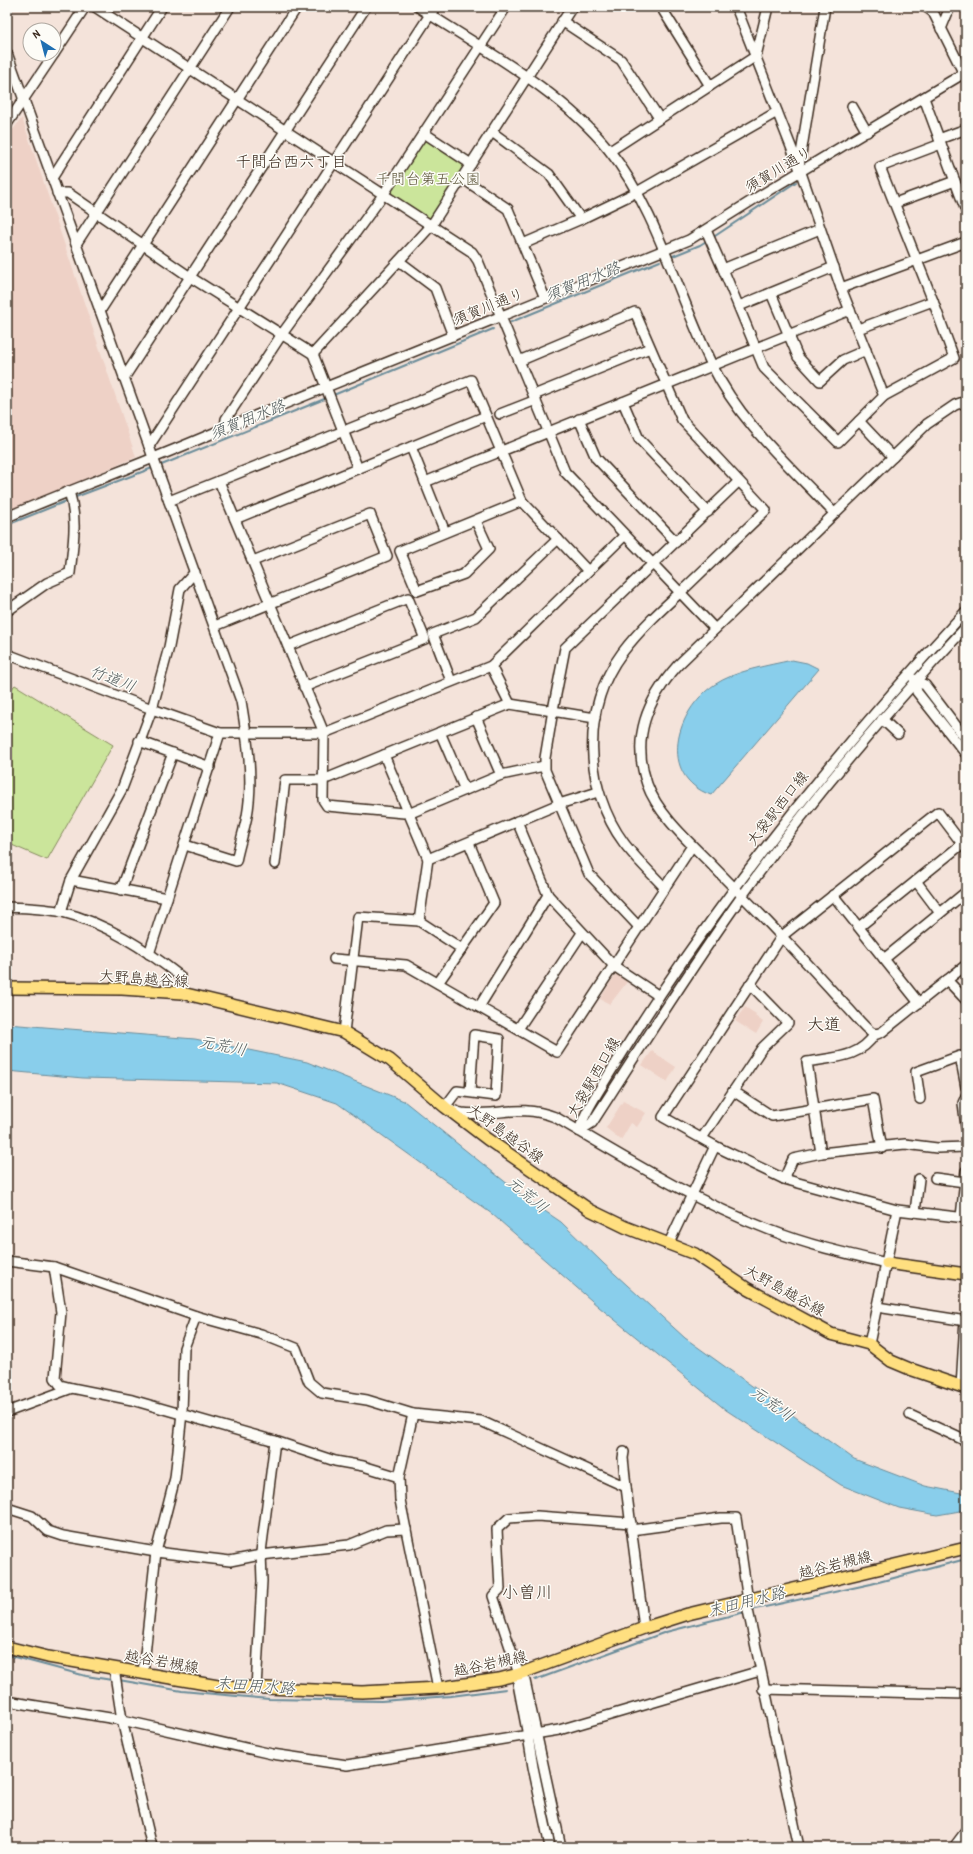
<svg xmlns="http://www.w3.org/2000/svg" width="973" height="1854" font-family="'Patrick Hand','Klee One',sans-serif">
  <rect width="100%" height="100%" fill="#f4e3da"/>
  <filter id="ink" filterUnits="userSpaceOnUse"><feTurbulence type="fractalNoise" baseFrequency=".025" numOctaves="2"/><feDisplacementMap in="SourceGraphic" scale="8" xChannelSelector="R" yChannelSelector="G"/><feConvolveMatrix kernelMatrix="1 2 1 2 8 2 1 2 1" color-interpolation-filters="sRGB"/></filter>
  <g filter="url(#ink)">
    <!-- built -->
    <g fill="#eed1c6">
      <path d="M22,118L136,457L7,512V137Z"/>
      <path d="M616,974L627,982L610,1004L600,999Z"/>
      <path d="M745,1007L756,1014L755,1016L763,1022L756,1034L735,1021Z"/>
      <path d="M652,1051L676,1067L667,1082L642,1065Z"/>
      <path d="M623,1101L646,1113L637,1127L631,1123L621,1140L606,1128Z"/>
    </g>
    <!-- green -->
    <g fill="#cbe59b" stroke="#83885c">
      <path d="M425,137L467,164L430,220L389,193Z"/>
      <path d="M15,685L113,745L47,860L7,843V694Z"/>
    </g>
    <!-- water -->
    <g fill="#89ceeb" stroke="#6a8c99">
      <path d="M792,660L807,663L819,669L711,795C657,776 676,710 714,685C737,670 766,666 792,660Z"/>
      <path d="M7,1024L195,1039L307,1062L404,1101L524,1197L561,1222L604,1264L685,1338L854,1459L925,1486L966,1494V1510L937,1515L899,1508L841,1485L726,1410L599,1307L492,1214L337,1103L277,1083L83,1078L7,1071Z"/>
    </g>
    <g fill="none" stroke-linecap="round" stroke-linejoin="round">
      <!-- stream -->
      <g stroke="#6a8c99" stroke-width="2">
        <path d="M712,238L796,182"/>
        <path d="M673,256L700,245L708,240"/>
        <path d="M511,322L660,261"/>
        <path d="M331,396L493,329"/>
        <path d="M159,466L327,398"/>
        <path d="M73,498L155,467"/>
        <path d="M7,525L69,500"/>
        <path d="M751,1610L871,1584L966,1559"/>
        <path d="M7,1655L86,1676L112,1680"/>
        <path d="M119,1680L182,1691L269,1699L381,1701L451,1696L506,1689"/>
        <path d="M535,1680L666,1632L745,1612"/>
      </g>
      <!-- minor casing -->
      <g stroke="#3b2a1e" stroke-width="12">
        <g id="minor">
          <path d="M95,7L472,252L478,261L565,472L715,629"/>
          <path d="M418,7C481,48 562,91 609,150C657,210 678,296 712,365C740,423 791,467 834,513"/>
          <path d="M661,7L710,86"/>
          <path d="M736,7L799,167L841,288L884,396"/>
          <path d="M926,7L933,12L964,74"/>
          <path d="M562,21L621,60L659,118"/>
          <path d="M941,29L950,7"/>
          <path d="M7,53L241,701C247,737 254,779 247,816C244,831 239,846 236,861L185,845"/>
          <path d="M54,54L85,7"/>
          <path d="M924,98L966,211"/>
          <path d="M852,106L867,132"/>
          <path d="M7,124L54,54"/>
          <path d="M492,132L549,174L581,219"/>
          <path d="M424,133L471,164"/>
          <path d="M939,139L966,129"/>
          <path d="M610,151L756,56L768,7"/>
          <path d="M799,166L825,7"/>
          <path d="M52,178L162,7"/>
          <path d="M462,178L508,209L545,298"/>
          <path d="M57,193H68L190,277L313,354L358,469"/>
          <path d="M895,203L955,181"/>
          <path d="M820,229L723,269L764,368L838,442L884,396L954,358L933,301L880,167L941,144"/>
          <path d="M706,230L723,269"/>
          <path d="M76,244L230,7"/>
          <path d="M523,244L581,219L637,192L777,112"/>
          <path d="M399,261L435,288L453,336"/>
          <path d="M841,288L966,242"/>
          <path d="M771,293L798,357L820,381L843,360L866,350"/>
          <path d="M739,306L834,267"/>
          <path d="M100,311L297,7"/>
          <path d="M858,329L933,301"/>
          <path d="M313,354L431,226L572,7"/>
          <path d="M519,361L635,312L682,420L766,510C739,536 712,562 685,588C663,608 640,629 622,653C581,708 584,789 624,843C636,859 651,873 665,888"/>
          <path d="M124,378L366,7"/>
          <path d="M534,395L650,348"/>
          <path d="M966,401L955,405L927,424L678,665C647,700 631,738 647,784C657,813 688,841 709,862C733,887 758,911 781,936C803,958 824,982 845,1005C854,1014 862,1025 872,1033L877,1034L882,1032L966,965"/>
          <path d="M623,402L639,439L708,512"/>
          <path d="M500,414L536,400"/>
          <path d="M579,419L596,458L676,542"/>
          <path d="M859,421L893,457"/>
          <path d="M225,428L226,419L282,334L383,195L506,7"/>
          <path d="M149,446L435,7"/>
          <path d="M411,447L445,532"/>
          <path d="M219,481L324,733L323,800L327,806L404,813L413,812L501,775L544,766"/>
          <path d="M425,482L850,310"/>
          <path d="M169,501L471,380L522,501L588,571"/>
          <path d="M7,517C79,486 153,460 225,428L689,240L756,198L966,72"/>
          <path d="M235,519L486,416"/>
          <path d="M476,521L489,549L464,574L417,591L400,551L522,501"/>
          <path d="M7,611L47,583L70,573C73,544 78,520 69,491"/>
          <path d="M215,626L387,556L370,514L253,561"/>
          <path d="M288,646L408,598L425,639L304,687"/>
          <path d="M7,654L152,709L220,733H324L491,666L624,536"/>
          <path d="M491,666L510,704"/>
          <path d="M914,679L917,692L966,754"/>
          <path d="M451,681L433,634L476,617L558,539"/>
          <path d="M915,681L925,685L966,739"/>
          <path d="M476,717L501,775"/>
          <path d="M595,718L510,704L384,755L428,859L559,804L598,792"/>
          <path d="M882,719L898,734"/>
          <path d="M440,732L465,790"/>
          <path d="M139,741L210,767"/>
          <path d="M517,821L548,895L614,966L659,996"/>
          <path d="M966,849L938,812L782,936L663,1117L715,1146L784,1179L897,1210L966,1218"/>
          <path d="M275,864L285,780H320L328,778L384,755"/>
          <path d="M71,880L167,898"/>
          <path d="M916,881L940,913"/>
          <path d="M121,890L173,753"/>
          <path d="M833,895L919,1003"/>
          <path d="M7,907C25,908 44,908 62,912C106,923 145,949 180,976L182,993"/>
          <path d="M61,912L71,880L122,789L152,709L169,647L180,589L195,572"/>
          <path d="M419,921L428,859"/>
          <path d="M639,927L589,874L545,770V758L553,710L565,648L738,482"/>
          <path d="M859,927L962,844"/>
          <path d="M149,954L220,733"/>
          <path d="M334,959L406,965L557,1052L692,846"/>
          <path d="M884,959L966,892"/>
          <path d="M947,980L966,1000"/>
          <path d="M438,983L494,903L469,843"/>
          <path d="M479,1007L548,895"/>
          <path d="M518,1029L582,933"/>
          <path d="M344,1032L358,917L419,921L462,949"/>
          <path d="M733,1091L772,1116L873,1099L882,1148"/>
          <path d="M470,1092L474,1035L499,1039L496,1096L457,1091L445,1107C450,1109 456,1112 462,1113C496,1117 519,1103 555,1117C625,1158 694,1201 770,1230C808,1245 848,1254 887,1263"/>
          <path d="M966,1096L963,1103L966,1127"/>
          <path d="M920,1099L916,1072L960,1056L966,1087"/>
          <path d="M579,1131C586,1109 599,1091 611,1071C626,1047 641,1023 657,999C749,860 853,733 966,611"/>
          <path d="M579,1131L592,1123C641,1047 689,970 742,896C810,801 886,712 966,627"/>
          <path d="M702,1138L762,1048L788,1023L750,984"/>
          <path d="M821,1153L807,1062C833,1057 859,1059 875,1034"/>
          <path d="M935,1178L965,1182"/>
          <path d="M784,1179L793,1159L821,1153L905,1144L937,1148L966,1147"/>
          <path d="M915,1212L919,1179"/>
          <path d="M961,1217L966,1171"/>
          <path d="M669,1243L715,1146"/>
          <path d="M7,1261L54,1267L196,1316L261,1334L296,1348L309,1382L322,1393L367,1400L413,1414L481,1421L626,1487"/>
          <path d="M54,1267L61,1312L55,1378L60,1385L72,1388"/>
          <path d="M877,1307L966,1321"/>
          <path d="M869,1344L897,1210"/>
          <path d="M961,1387L965,1320"/>
          <path d="M7,1412L72,1388L132,1400L275,1441L335,1461L363,1466L399,1477"/>
          <path d="M413,1414L399,1477L400,1500L438,1688"/>
          <path d="M910,1415L966,1441"/>
          <path d="M624,1452L623,1458L626,1487L644,1628"/>
          <path d="M7,1508L32,1516L48,1531L63,1536L156,1552L230,1561L261,1555L349,1545L386,1530L406,1529"/>
          <path d="M631,1530L721,1518H736L748,1601"/>
          <path d="M746,1601L799,1847"/>
          <path d="M114,1668L122,1720L152,1847"/>
          <path d="M143,1673L156,1552L175,1478L182,1413L184,1348L196,1316"/>
          <path d="M519,1674L518,1684L528,1736L533,1767L550,1847"/>
          <path d="M256,1688L262,1581L261,1552L275,1441"/>
          <path d="M763,1689L966,1694"/>
          <path d="M7,1701L122,1720L272,1754L347,1765L559,1730L760,1671"/>
          <path d="M561,1847L525,1681L519,1674L493,1596L500,1589L497,1529L509,1518L537,1516L631,1523"/>
          <path d="M954,1847L966,1831"/>
        </g>
      </g>
      <!-- major casing -->
      <g stroke="#3b2a1e" stroke-width="14">
        <g id="major">
          <path d="M7,988L122,989L182,993L344,1032L390,1060L445,1107L487,1139L590,1210L625,1227L695,1254L748,1289L831,1334L869,1344L891,1361L910,1369L966,1388"/>
          <path d="M887,1263L966,1274"/>
          <path d="M7,1647L48,1657L218,1686L362,1692L438,1688L499,1679L519,1674L644,1628L688,1614L966,1548"/>
        </g>
      </g>
      <!-- minor -->
      <use href="#minor" stroke="#fdfcf7" stroke-width="9"/>
      <!-- major -->
      <use href="#major" stroke="#ffdf80" stroke-width="11"/>
    </g>
  </g>
  <g text-anchor="middle" dominant-baseline="central" stroke-width="3" stroke-linejoin="round" paint-order="stroke">
    <!-- street labels -->
    <g font-size="15" fill="#3b2a1e" stroke="#fdfcf7">
      <text transform="translate(778 169) rotate(-31)">須賀川通り</text>
      <text transform="translate(488 306) rotate(-22)">須賀川通り</text>
      <text transform="translate(777 808) rotate(-52)">大袋駅西口線</text>
      <text transform="translate(144 978) rotate(4)">大野島越谷線</text>
      <text transform="translate(593 1077) rotate(-60)">大袋駅西口線</text>
      <text transform="translate(506 1133) rotate(36)">大野島越谷線</text>
      <text transform="translate(785 1290) rotate(29)">大野島越谷線</text>
      <text transform="translate(835 1564) rotate(-14)">越谷岩槻線</text>
      <text transform="translate(162 1661) rotate(10)">越谷岩槻線</text>
      <text transform="translate(490 1663) rotate(-12)">越谷岩槻線</text>
    </g>
    <!-- park labels -->
    <g font-size="15" fill="#5f593d" stroke="#fdfcf7">
      <text x="428" y="178">千間台第五公園</text>
    </g>
    <!-- neighbourhood labels -->
    <g font-size="16" fill="#3b2a1e" stroke="#fdfcf7">
      <text x="291" y="161">千間台西六丁目</text>
    </g>
    <!-- water labels -->
    <g font-size="16" font-style="italic" fill="#525b5c" stroke="#fdfcf7">
      <text transform="translate(582 281) rotate(-22)">須賀用水路</text>
      <text transform="translate(247 419) rotate(-22)">須賀用水路</text>
      <text transform="translate(113 678) rotate(21)">竹道川</text>
      <text transform="translate(223 1045) rotate(11)">元荒川</text>
      <text transform="translate(528 1194) rotate(40)">元荒川</text>
      <text transform="translate(773 1403) rotate(36)">元荒川</text>
      <text transform="translate(746 1601) rotate(-14)">末田用水路</text>
      <text transform="translate(255 1685) rotate(4)">末田用水路</text>
    </g>
    <!-- quarter labels -->
    <g font-size="17" fill="#3b2a1e" stroke="#fdfcf7">
      <text x="824" y="1023">大道</text>
      <text x="527" y="1591">小曽川</text>
    </g>
  </g>
  <!-- margin -->
  <rect width="973" height="1854" fill="none" stroke="#fdfcf7" stroke-width="24"/>
  <rect x="12" y="12" width="949" height="1830" fill="none" stroke="#3b2a1e" stroke-width="1.5" filter="url(#ink)"/>
  <!-- north arrow -->
  <g transform="translate(42 42) rotate(324)"><circle r="19" fill="#fdfcf7" stroke="#afa8a0"/>
  <path d="M0-3L7 15L0 10L-7 15Z" fill="#1f6fb2"/>
  <text y="-6" font-size="11" font-weight="bold" text-anchor="middle" fill="#3b2a1e">N</text>
  </g>
</svg>
